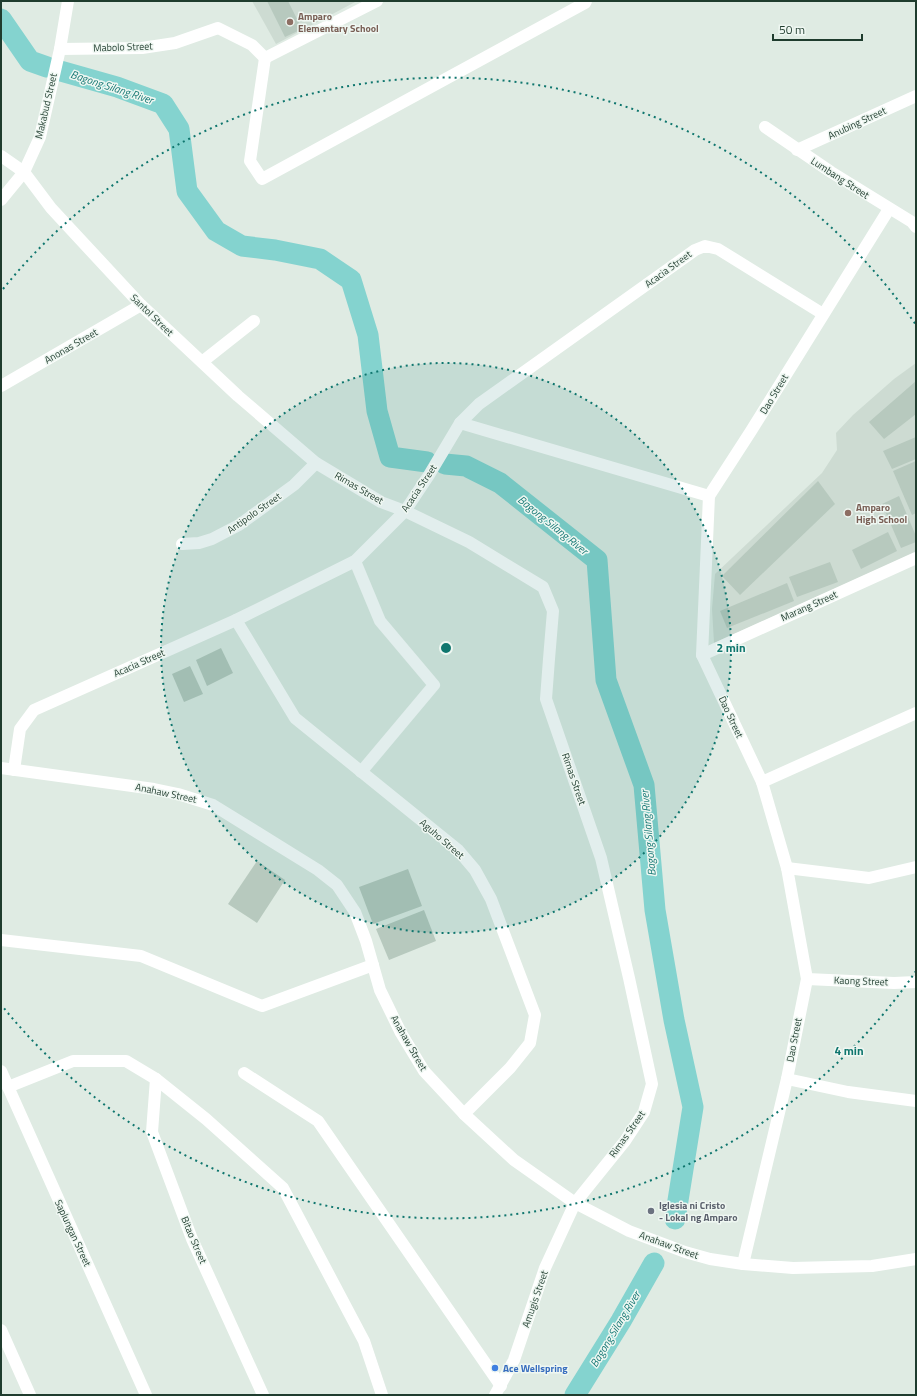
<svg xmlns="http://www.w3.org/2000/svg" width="917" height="1396" font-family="'Titillium Web',sans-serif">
  <rect width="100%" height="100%" fill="#dfebe3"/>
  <!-- built -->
  <g fill="#cddbd2">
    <path d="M252,1H357L276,44Z"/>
    <path d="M916,363V552L714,643L712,609L715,574L822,473L837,450L836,433L853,415L894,379Z"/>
  </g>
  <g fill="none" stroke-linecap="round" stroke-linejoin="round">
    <!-- river -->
    <g stroke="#84d3cf" stroke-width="21">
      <path d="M1,19L30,61L47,67"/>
      <path d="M57,70L117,87L163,104L179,129L187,191L216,231L242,246L275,250L320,259L351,280L368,335L377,411L390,457L427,462"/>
      <path d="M445,464L466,466L500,483L597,560L606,680L644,785L655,910L674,1020L693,1107L675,1219"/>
      <path d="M575,1395L621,1321L654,1263"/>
    </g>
  </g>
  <!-- building -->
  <g fill="#b7c9be">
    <path d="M267,1H288L302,29L285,37Z"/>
    <path d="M916,381V414L884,439L869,422Z"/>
    <path d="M916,437V459L892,469L883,451Z"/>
    <path d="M916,461V513L912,515L893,471Z"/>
    <path d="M818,481L835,504L740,595L722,576Z"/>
    <path d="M899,496L916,536V542L901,548L882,504Z"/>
    <path d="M888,532L897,551L861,569L852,550Z"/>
    <path d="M830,562L838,582L797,597L789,577Z"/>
    <path d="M787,583L794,601L727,628L720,611Z"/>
    <path d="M221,648L233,673L207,686L196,660Z"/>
    <path d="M190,666L203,694L184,702L172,674Z"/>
    <path d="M257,861L285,880L257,923L228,904Z"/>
    <path d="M408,869L422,906L373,924L359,887Z"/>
    <path d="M424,910L436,941L389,960L376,929Z"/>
  </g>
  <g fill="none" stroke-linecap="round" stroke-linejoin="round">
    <!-- minor -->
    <g stroke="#fff" stroke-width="12">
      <path d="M60,49L142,48L175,43L218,28L252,45L265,58L377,1"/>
      <path d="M265,58L250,161L262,179L585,3L586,1"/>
      <path d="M765,127L831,172L912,222L916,227"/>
      <path d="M797,150L916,96"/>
      <path d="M1,156L24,172L51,208L141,305L238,396L316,463L381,502L405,511L469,542L543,587L553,611L549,659L546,699L601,858L629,978L652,1084L644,1112L625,1141L575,1203L545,1268L514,1360L495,1395"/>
      <path d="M1,200L24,172L40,137L60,49L68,1"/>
      <path d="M202,362L254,321"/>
      <path d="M1,386L141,305"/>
      <path d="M460,423L709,496"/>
      <path d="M182,544L199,543L212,539L239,525L294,485L316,463"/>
      <path d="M355,561L380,621L434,685L361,772"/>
      <path d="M236,620L295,718L458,850L475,870L491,899L535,1015L530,1043L510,1068L464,1114"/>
      <path d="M702,655L916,558"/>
      <path d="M1,768L154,789L178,794L213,805L318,870L337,885L355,912L366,941L380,990L401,1033L424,1071L464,1114L514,1160L575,1203L629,1231L685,1252L710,1259L743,1264L793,1268L872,1266L916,1259"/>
      <path d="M14,770L20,729L34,710L236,620L355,561L405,511L429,475L460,423L479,404L695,250L705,246L718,249L823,314"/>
      <path d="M762,782L916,713"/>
      <path d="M787,868L869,878L916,867"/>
      <path d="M1,940L141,956L262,1006L373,965"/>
      <path d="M807,979L894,983L916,982"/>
      <path d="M1,1071L146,1395"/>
      <path d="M244,1073L318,1121L501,1386"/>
      <path d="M156,1079L152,1132L192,1239L263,1395"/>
      <path d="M787,1079L848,1092L916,1101"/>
      <path d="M8,1087L73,1061H126L156,1079L206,1119L283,1188L364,1341L382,1395"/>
      <path d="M743,1264L787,1079L807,979L787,868L762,782L702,655L709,496L751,431L889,209"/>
      <path d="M1,1330L30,1395"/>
    </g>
  </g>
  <!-- distance rings -->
  <circle cx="446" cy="648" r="285" fill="#0f766e" fill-opacity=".12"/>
  <g fill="none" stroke="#0f766e" stroke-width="2" stroke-dasharray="2 4">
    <circle cx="446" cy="648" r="285"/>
    <path d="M916 971A570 570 0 0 1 3 1007M3 289A570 570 0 0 1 916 325"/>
  </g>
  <!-- markers -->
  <g fill="#8d6e63" stroke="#eff7f2" stroke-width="1.5">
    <circle cx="290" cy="22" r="4"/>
    <circle cx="848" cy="513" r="4"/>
  </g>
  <circle fill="#6b7280" stroke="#eff7f2" stroke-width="1.5" cx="651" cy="1211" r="4"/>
  <circle fill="#3f7fe0" stroke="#eff7f2" stroke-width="1.5" cx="495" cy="1368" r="4"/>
  <g text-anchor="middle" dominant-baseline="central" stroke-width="3" stroke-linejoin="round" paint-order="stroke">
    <!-- education labels -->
    <g font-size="10" font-weight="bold" fill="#785e54" stroke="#eff7f2" text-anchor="start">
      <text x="298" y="16">Amparo<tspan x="298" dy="12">Elementary School</tspan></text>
      <text x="856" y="507">Amparo<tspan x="856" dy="12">High School</tspan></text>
    </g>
    <!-- street labels -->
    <g font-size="10" fill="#1f3c2e" stroke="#eff7f2">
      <text transform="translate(123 47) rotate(-2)">Mabolo Street</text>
      <text transform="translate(46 106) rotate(-77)">Makabud Street</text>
      <text transform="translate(857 123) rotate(-25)">Anubing Street</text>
      <text transform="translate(840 178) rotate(33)">Lumbang Street</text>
      <text transform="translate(668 269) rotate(-36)">Acacia Street</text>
      <text transform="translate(152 315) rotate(44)">Santol Street</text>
      <text transform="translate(71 346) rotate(-30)">Anonas Street</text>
      <text transform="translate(774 394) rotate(-59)">Dao Street</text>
      <text transform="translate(359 488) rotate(30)">Rimas Street</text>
      <text transform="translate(419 488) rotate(-56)">Acacia Street</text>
      <text transform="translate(254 513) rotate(-35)">Antipolo Street</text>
      <text transform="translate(809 606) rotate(-24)">Marang Street</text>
      <text transform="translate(139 663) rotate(-24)">Acacia Street</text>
      <text transform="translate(731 717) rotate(65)">Dao Street</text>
      <text transform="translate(574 779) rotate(71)">Rimas Street</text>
      <text transform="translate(166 793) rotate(12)">Anahaw Street</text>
      <text transform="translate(442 839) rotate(41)">Aguho Street</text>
      <text transform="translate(861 981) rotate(2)">Kaong Street</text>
      <text transform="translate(794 1040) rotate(-79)">Dao Street</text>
      <text transform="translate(409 1043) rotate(60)">Anahaw Street</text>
      <text transform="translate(627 1134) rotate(-55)">Rimas Street</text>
      <text transform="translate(73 1233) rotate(65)">Saplungan Street</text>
      <text transform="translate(194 1240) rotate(67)">Bitao Street</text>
      <text transform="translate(669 1245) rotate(20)">Anahaw Street</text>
      <text transform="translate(535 1299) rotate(-71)">Amugis Street</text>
    </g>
    <!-- worship labels -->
    <g font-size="10" font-weight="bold" fill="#5b616d" stroke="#eff7f2" text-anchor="start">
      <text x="659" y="1205">Iglesia ni Cristo<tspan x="659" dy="12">- Lokal ng Amparo</tspan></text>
    </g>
    <!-- shop labels -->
    <g font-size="10" font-weight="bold" fill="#366cbe" stroke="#eff7f2" text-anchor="start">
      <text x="503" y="1368">Ace Wellspring</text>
    </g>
    <!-- water labels -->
    <g font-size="11" font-style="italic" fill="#177975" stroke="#eff7f2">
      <text transform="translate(112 87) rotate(18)">Bagong Silang River</text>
      <text transform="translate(553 525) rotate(39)">Bagong Silang River</text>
      <text transform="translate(648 833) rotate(-95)">Bagong Silang River</text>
      <text transform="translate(615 1329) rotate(-59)">Bagong Silang River</text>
    </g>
  </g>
  <circle cx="446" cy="648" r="6" fill="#0f766e" stroke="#eff7f2" stroke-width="2"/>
  <g font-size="12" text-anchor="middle" font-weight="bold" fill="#0f766e" stroke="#eff7f2" stroke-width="3" stroke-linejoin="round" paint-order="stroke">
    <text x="731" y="652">2 min</text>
    <text x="849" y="1055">4 min</text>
  </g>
  <!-- border -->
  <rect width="917" height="1396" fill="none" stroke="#1f3c2e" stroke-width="4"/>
  <!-- scale -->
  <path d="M773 34v6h89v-6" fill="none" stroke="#1f3c2e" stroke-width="2"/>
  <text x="779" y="34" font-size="12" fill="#1f3c2e" stroke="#eff7f2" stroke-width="3" paint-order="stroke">50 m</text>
</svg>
